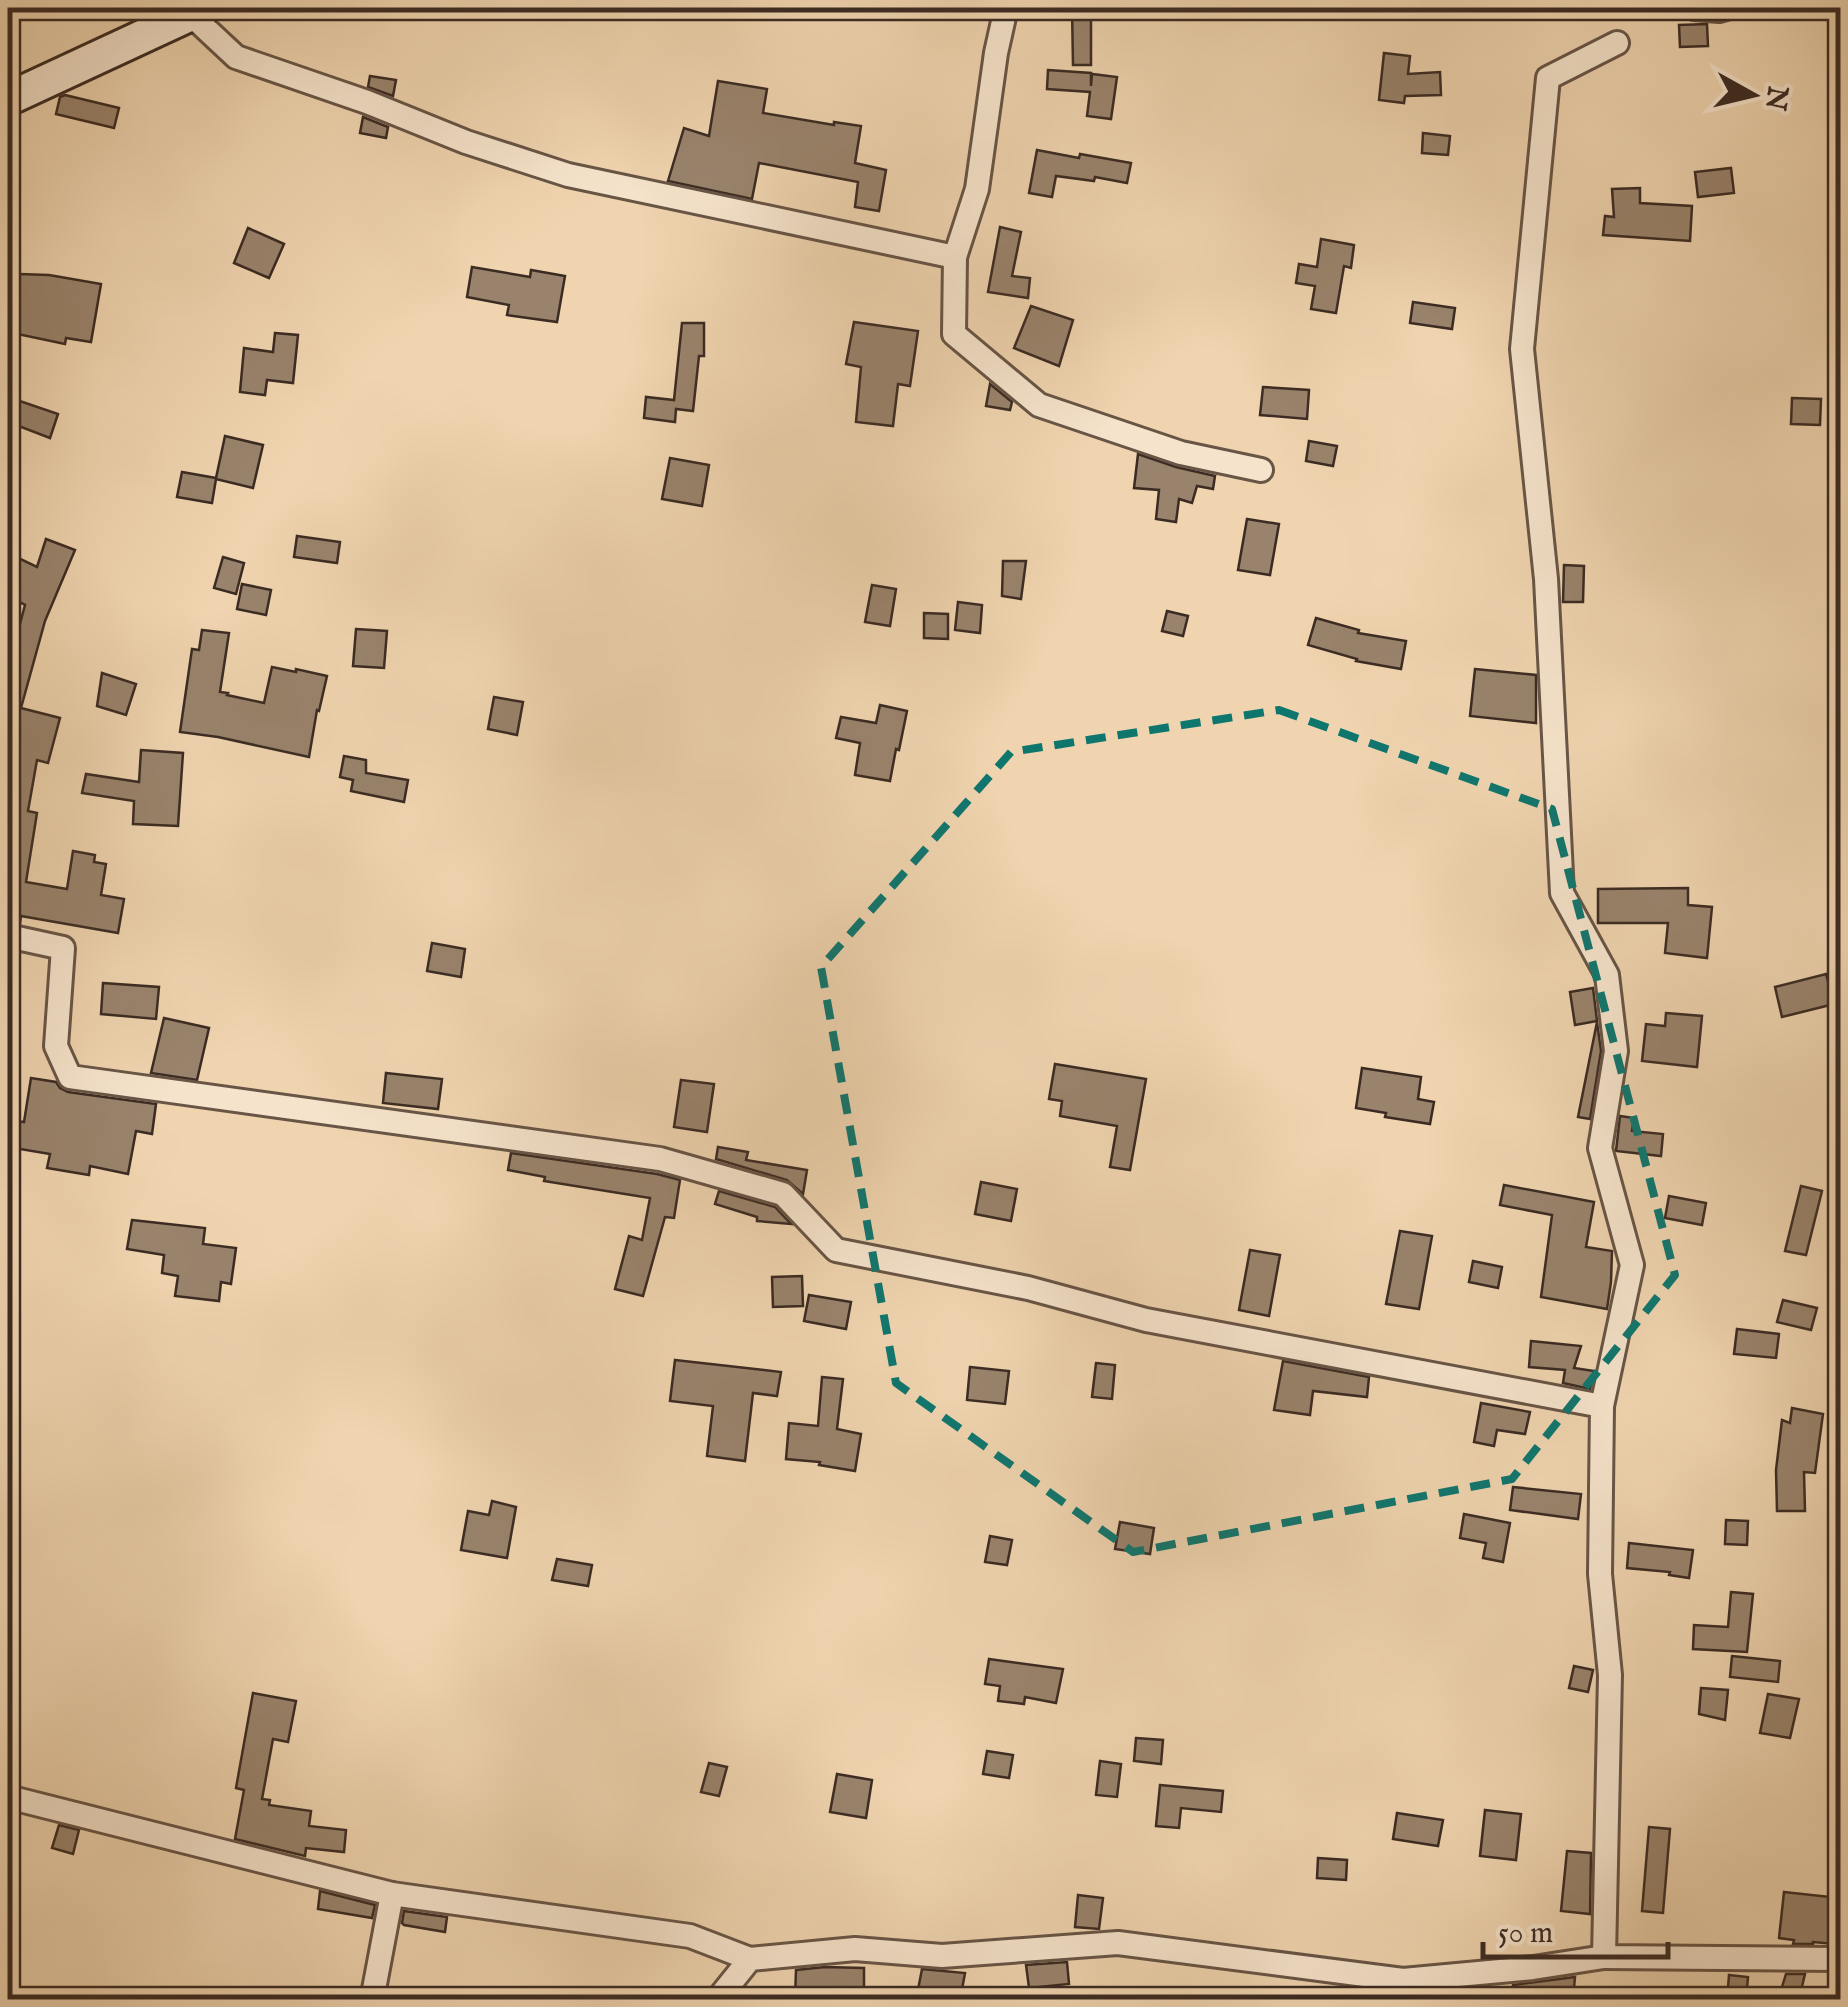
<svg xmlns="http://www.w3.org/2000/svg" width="1848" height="2007" font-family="'IM FELL English',serif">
  <rect width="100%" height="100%" fill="#efd4af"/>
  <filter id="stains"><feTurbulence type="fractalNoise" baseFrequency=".002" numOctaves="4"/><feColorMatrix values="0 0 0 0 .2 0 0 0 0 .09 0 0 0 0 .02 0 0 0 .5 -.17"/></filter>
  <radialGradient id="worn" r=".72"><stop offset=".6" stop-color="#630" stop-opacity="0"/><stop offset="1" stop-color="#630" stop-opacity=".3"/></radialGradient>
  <!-- building -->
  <g fill="#99836c" stroke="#3b2b23" stroke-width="2.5">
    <path d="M1072,8H1091V65H1073Z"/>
    <path d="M1707,24L1708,46L1680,47L1679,25Z"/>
    <path d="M1384,53L1410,56L1408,74L1440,72L1441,95L1405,96L1404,103L1379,100Z"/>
    <path d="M1048,70L1091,73V86L1092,74L1117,77L1111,119L1087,116L1090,92L1047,89Z"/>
    <path d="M370,76L396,80L393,96L368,87Z"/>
    <path d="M718,81L767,89L763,113L834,125V122L861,126L855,163L886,170L879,211L855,207L858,182L759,163L752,199L668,181L684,128L709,136Z"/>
    <path d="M65,95L119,108L114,128L56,114L60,97Z"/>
    <path d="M363,117L388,127L386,138L360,133Z"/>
    <path d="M1423,133L1450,136L1448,155L1422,153Z"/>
    <path d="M1037,150L1079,158L1080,154L1131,163L1127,183L1095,177L1094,181L1056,176L1052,197L1029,193Z"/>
    <path d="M1731,168L1734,193L1698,197L1695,172Z"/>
    <path d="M1640,188V203L1692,206L1690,241L1603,235L1605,216L1614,217L1612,189Z"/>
    <path d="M1000,227L1021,232L1012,276L1030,278L1028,298L988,292Z"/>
    <path d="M248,228L284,244L269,278L234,263Z"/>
    <path d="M1321,239L1354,245L1351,268L1344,266L1336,313L1311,309L1315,286L1296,283L1299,264L1317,267Z"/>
    <path d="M472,267L530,277L531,270L565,276L557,322L507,315L509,305L467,297Z"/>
    <path d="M19,274L49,275L101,284L91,342L66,338L65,344L8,332V298L16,299Z"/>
    <path d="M1413,302L1455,308L1452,329L1410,323Z"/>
    <path d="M1031,306L1073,320L1059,366L1014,348Z"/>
    <path d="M854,322L918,331L910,386L898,384L893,426L856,422L861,367L846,364Z"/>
    <path d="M682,323H704V356H699L693,411L676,409L675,422L644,418L646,397L674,400Z"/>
    <path d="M275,333L298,335L293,383L267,380L265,395L240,392L244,348L273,352Z"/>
    <path d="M990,384L1012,402L1010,410L986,406Z"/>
    <path d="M1263,387L1309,390L1307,419L1260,415Z"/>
    <path d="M8,397L58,414L50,438L8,422Z"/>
    <path d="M1792,398L1821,399L1820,425L1791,424Z"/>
    <path d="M225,436L263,445L253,488L216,479L212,503L177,497L182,472L216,478Z"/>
    <path d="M1309,441L1337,446L1333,466L1306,461Z"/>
    <path d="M1138,454L1176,467L1215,476L1213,489L1197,486L1192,503L1179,499L1176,522L1156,519L1159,490L1134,488Z"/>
    <path d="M670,458L709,465L702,506L662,499Z"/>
    <path d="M1247,519L1279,524L1270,575L1238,570Z"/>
    <path d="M297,536L340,542L337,563L294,557Z"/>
    <path d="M46,539L75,550L45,621L21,708L60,718L48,763L37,760L28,811L37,813L26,882L67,889L73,851L95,855L94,862L106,864L101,895L124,899L118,933L21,916L20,923L8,921V669L25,605L8,596V553L37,567Z"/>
    <path d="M223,557L244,563L236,594L214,588Z"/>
    <path d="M1003,561H1026L1021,599L1002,596Z"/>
    <path d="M1564,565L1584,566L1583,602H1563Z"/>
    <path d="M242,584L271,590L266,615L237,609Z"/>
    <path d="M872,585L896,589L890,626L865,622Z"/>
    <path d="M958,602L982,605L980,633L955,630Z"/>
    <path d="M1167,611L1188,616L1183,636L1162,631Z"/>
    <path d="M924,613L948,614V639L924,638Z"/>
    <path d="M1316,618L1359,630L1358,633L1406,641L1401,669L1356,661L1357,659L1308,645Z"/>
    <path d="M356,629L387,631L384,668L353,666Z"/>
    <path d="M202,630L229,633L220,692L228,693L227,695L264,703L272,667L296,672V669L327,676L319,711L317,710L309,757L218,737L180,732L192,649L199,650Z"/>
    <path d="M1475,669L1536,675V723L1470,716Z"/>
    <path d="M102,673L136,684L126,715L97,706Z"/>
    <path d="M494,697L523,702L517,735L488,729Z"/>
    <path d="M880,705L907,711L899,750L896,749L890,781L855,775L860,743L836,738L841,717L876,723Z"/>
    <path d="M141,750L183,753L178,826L133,824L134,801L82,793L86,774L139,782Z"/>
    <path d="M344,756L366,760V773L408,780L404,802L351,791L353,780L340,777Z"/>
    <path d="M1688,888V905L1712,907L1707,958L1665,953L1668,923H1598V889Z"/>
    <path d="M432,943L465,949L461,977L427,971Z"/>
    <path d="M1826,974L1834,1004L1782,1017L1775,987Z"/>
    <path d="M103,983L159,987L156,1019L101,1014Z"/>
    <path d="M1593,988L1597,1021L1575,1025L1570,992Z"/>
    <path d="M1666,1013L1702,1016L1697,1067L1642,1061L1646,1024L1665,1026Z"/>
    <path d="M164,1018L209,1028L197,1080L151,1073Z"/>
    <path d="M1597,1022L1601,1051L1590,1119L1578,1117Z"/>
    <path d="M1055,1064L1146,1079L1130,1170L1110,1167L1117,1126L1060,1116L1062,1101L1049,1099Z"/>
    <path d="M1362,1068L1421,1077L1418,1099L1434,1102L1430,1124L1385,1117L1386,1113L1356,1108Z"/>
    <path d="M386,1073L442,1079L438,1109L383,1103Z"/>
    <path d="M31,1078L56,1082L60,1088L68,1092L156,1104L152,1134L136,1131L128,1174L90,1166L89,1175L47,1168L50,1154L8,1147V1120L24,1122Z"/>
    <path d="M681,1080L714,1084L707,1132L674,1127Z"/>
    <path d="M1620,1116L1634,1118L1632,1131L1663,1134L1661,1156L1616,1151Z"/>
    <path d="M718,1147L748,1152L746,1160L807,1170L803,1194L787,1180L716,1159Z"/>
    <path d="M511,1153L657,1174L680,1180L674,1218L665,1217L643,1296L615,1289L629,1236L642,1240L650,1198L544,1181L545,1177L508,1170Z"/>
    <path d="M981,1182L1017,1189L1011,1221L975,1214Z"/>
    <path d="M1504,1185L1594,1202L1586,1247L1612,1251L1611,1282L1607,1309L1541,1297L1552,1215L1500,1205Z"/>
    <path d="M1801,1186L1822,1191L1806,1255L1785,1251Z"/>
    <path d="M719,1191L775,1207L791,1224L757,1221V1217L715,1204Z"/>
    <path d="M1669,1196L1706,1203L1702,1225L1665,1218Z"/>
    <path d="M132,1220L205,1228L203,1244L236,1248L231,1284L221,1282L219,1301L175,1296L178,1276L162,1273L164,1255L127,1249Z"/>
    <path d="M1400,1231L1432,1236L1419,1309L1386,1304Z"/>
    <path d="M1250,1250L1280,1255L1269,1316L1239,1310Z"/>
    <path d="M1473,1261L1502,1267L1498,1288L1469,1282Z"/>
    <path d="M802,1276L803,1306L773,1307L772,1277Z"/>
    <path d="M809,1295L851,1302L846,1329L804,1321Z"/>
    <path d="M1783,1300L1817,1308L1811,1330L1777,1322Z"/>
    <path d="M1737,1329L1779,1334L1776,1358L1734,1354Z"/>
    <path d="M1531,1341L1581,1346L1574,1368L1594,1371L1590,1389L1563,1383L1565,1370L1529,1367Z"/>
    <path d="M675,1360L781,1372L777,1396L753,1393L745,1461L707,1456L713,1406L670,1401Z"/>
    <path d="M1283,1361L1369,1377L1367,1397L1313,1391L1310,1415L1274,1410Z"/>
    <path d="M1096,1363L1115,1365L1112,1399L1092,1397Z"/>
    <path d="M970,1367L1009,1371L1005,1404L967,1400Z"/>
    <path d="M822,1377L843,1379L837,1429L861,1434L855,1471L819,1465L820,1462L786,1459L789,1423L818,1426Z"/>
    <path d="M1481,1403L1530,1412L1525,1434L1497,1430L1494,1446L1474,1442Z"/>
    <path d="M1792,1408L1823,1414L1815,1473L1804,1472L1805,1511H1777L1776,1470L1782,1420L1790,1423Z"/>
    <path d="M1513,1487L1581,1494L1578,1519L1510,1510Z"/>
    <path d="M492,1501L516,1507L507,1558L461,1550L468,1511L489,1515Z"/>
    <path d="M1464,1514L1510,1523L1503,1562L1483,1558L1486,1543L1460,1538Z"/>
    <path d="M1726,1520L1748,1521L1747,1545L1725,1544Z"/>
    <path d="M1120,1522L1154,1528L1150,1554L1115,1549Z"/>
    <path d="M990,1536L1012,1540L1007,1565L985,1562Z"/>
    <path d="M1629,1543L1693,1550L1689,1578L1669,1575L1670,1572L1627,1568Z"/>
    <path d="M557,1559L592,1565L588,1586L552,1580Z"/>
    <path d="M1731,1592L1753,1594L1747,1652L1693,1649L1694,1625L1728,1627Z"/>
    <path d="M1732,1656L1780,1661L1778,1682L1730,1677Z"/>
    <path d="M989,1659L1063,1669L1056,1703L1025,1697L1024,1704L998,1701L1000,1686L985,1684Z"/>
    <path d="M1574,1666L1593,1670L1588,1692L1569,1688Z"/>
    <path d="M1701,1688L1728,1690L1725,1720L1699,1714Z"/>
    <path d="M253,1693L296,1701L288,1742L273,1739L262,1799L270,1800L269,1805L311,1811L309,1826L346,1830L344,1852L306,1848L305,1856L235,1839L244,1790L236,1788Z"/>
    <path d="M1768,1694L1799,1699L1790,1738L1760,1733Z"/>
    <path d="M1136,1738L1163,1740L1161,1764L1134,1761Z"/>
    <path d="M987,1751L1013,1755L1009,1778L983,1774Z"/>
    <path d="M1100,1761L1121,1764L1117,1797L1096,1795Z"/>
    <path d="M709,1763L727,1767L719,1796L701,1792Z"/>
    <path d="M837,1774L872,1780L866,1818L830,1812Z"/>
    <path d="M1160,1785L1223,1791L1221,1812L1181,1808L1179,1828L1156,1826Z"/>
    <path d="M1485,1810L1521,1814L1516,1860L1480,1856Z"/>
    <path d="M1397,1813L1443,1820L1438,1846L1393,1839Z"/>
    <path d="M59,1825L79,1830L73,1854L52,1848Z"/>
    <path d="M1649,1827L1670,1829L1663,1913L1642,1911Z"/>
    <path d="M1567,1851L1591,1853L1590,1914L1561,1911Z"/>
    <path d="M1318,1858L1347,1860L1346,1880L1317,1878Z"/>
    <path d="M320,1891L375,1905L372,1918L318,1909Z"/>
    <path d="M1784,1892L1840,1898L1835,1944L1813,1942V1944H1793L1794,1940L1779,1938Z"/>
    <path d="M1078,1895L1103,1898L1099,1929L1075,1927Z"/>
    <path d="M404,1911L447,1917L445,1932L404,1925L402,1923Z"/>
    <path d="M1067,1962L1069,1984L1029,1988L1026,1965Z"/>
    <path d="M825,1967L864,1968V2000L795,1998L796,1970Z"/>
    <path d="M922,1969L965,1973L960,2000H916Z"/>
    <path d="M1786,1974H1805L1800,1995L1781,1990Z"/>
    <path d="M1729,1975L1748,1977L1746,2000H1727Z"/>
    <path d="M1575,1977L1573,2000L1512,1995L1513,1985Z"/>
  </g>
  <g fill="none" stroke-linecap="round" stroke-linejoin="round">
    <!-- street casing -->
    <g stroke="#685546" stroke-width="28">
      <g id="street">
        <path d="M1006,8L996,53L977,189L955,257L954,334L1039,405L1181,453L1261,470"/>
        <path d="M1694,8L1719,10L1726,8"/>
        <path d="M190,14L236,57L367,102L466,142L568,175L955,257"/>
        <path d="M8,936L63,948L56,1046L70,1077L660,1159L783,1194L836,1250L1028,1288L1146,1320L1602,1406L1600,1574L1610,1675L1604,1957L1840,1959"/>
        <path d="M1602,1406L1632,1265L1600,1148L1616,1051L1607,975L1562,893L1546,579L1522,349L1548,78L1617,43"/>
        <path d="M8,1797L392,1894L690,1936L750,1959"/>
        <path d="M372,2000L392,1894"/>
        <path d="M717,2000L750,1959L855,1949L942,1956L1118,1943L1403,1980L1533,1968L1604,1957"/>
      </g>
    </g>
    <!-- secondary casing -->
    <g stroke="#3b2b23" stroke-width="38">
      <path id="secondary" d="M8,99L204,8"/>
    </g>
    <!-- street -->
    <use href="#street" stroke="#f5e3cb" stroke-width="22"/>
    <!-- secondary -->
    <use href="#secondary" stroke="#f5e3cb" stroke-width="32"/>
  </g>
  <!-- marked area -->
  <path fill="none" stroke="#0f766e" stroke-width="8" stroke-dasharray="20 12" stroke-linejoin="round" d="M1279,710L1552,809L1675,1275L1512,1479L1133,1552L896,1383L821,967L1011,752Z"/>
  <!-- margin -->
  <rect width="1848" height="2007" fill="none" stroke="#efd4af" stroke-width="40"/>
  <rect x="10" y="10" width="1828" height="1987" fill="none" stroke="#3b2b23" stroke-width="5"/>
  <rect x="20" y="20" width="1808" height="1967" fill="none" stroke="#3b2b23" stroke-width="2.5"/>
  <!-- north arrow -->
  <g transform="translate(1753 95) rotate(98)" stroke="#f5e3cb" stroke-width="8" paint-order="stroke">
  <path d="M0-8L18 38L0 25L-18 38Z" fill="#3b2b23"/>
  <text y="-15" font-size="28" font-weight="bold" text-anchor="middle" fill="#3b2b23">N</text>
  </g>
  <!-- scale -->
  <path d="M1483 1942v15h185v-15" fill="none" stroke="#3b2b23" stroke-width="5"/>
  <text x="1498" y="1942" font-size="30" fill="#3b2b23" stroke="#f5e3cb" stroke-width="8" paint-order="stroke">50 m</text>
  <rect width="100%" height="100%" filter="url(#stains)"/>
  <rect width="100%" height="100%" fill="url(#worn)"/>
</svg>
